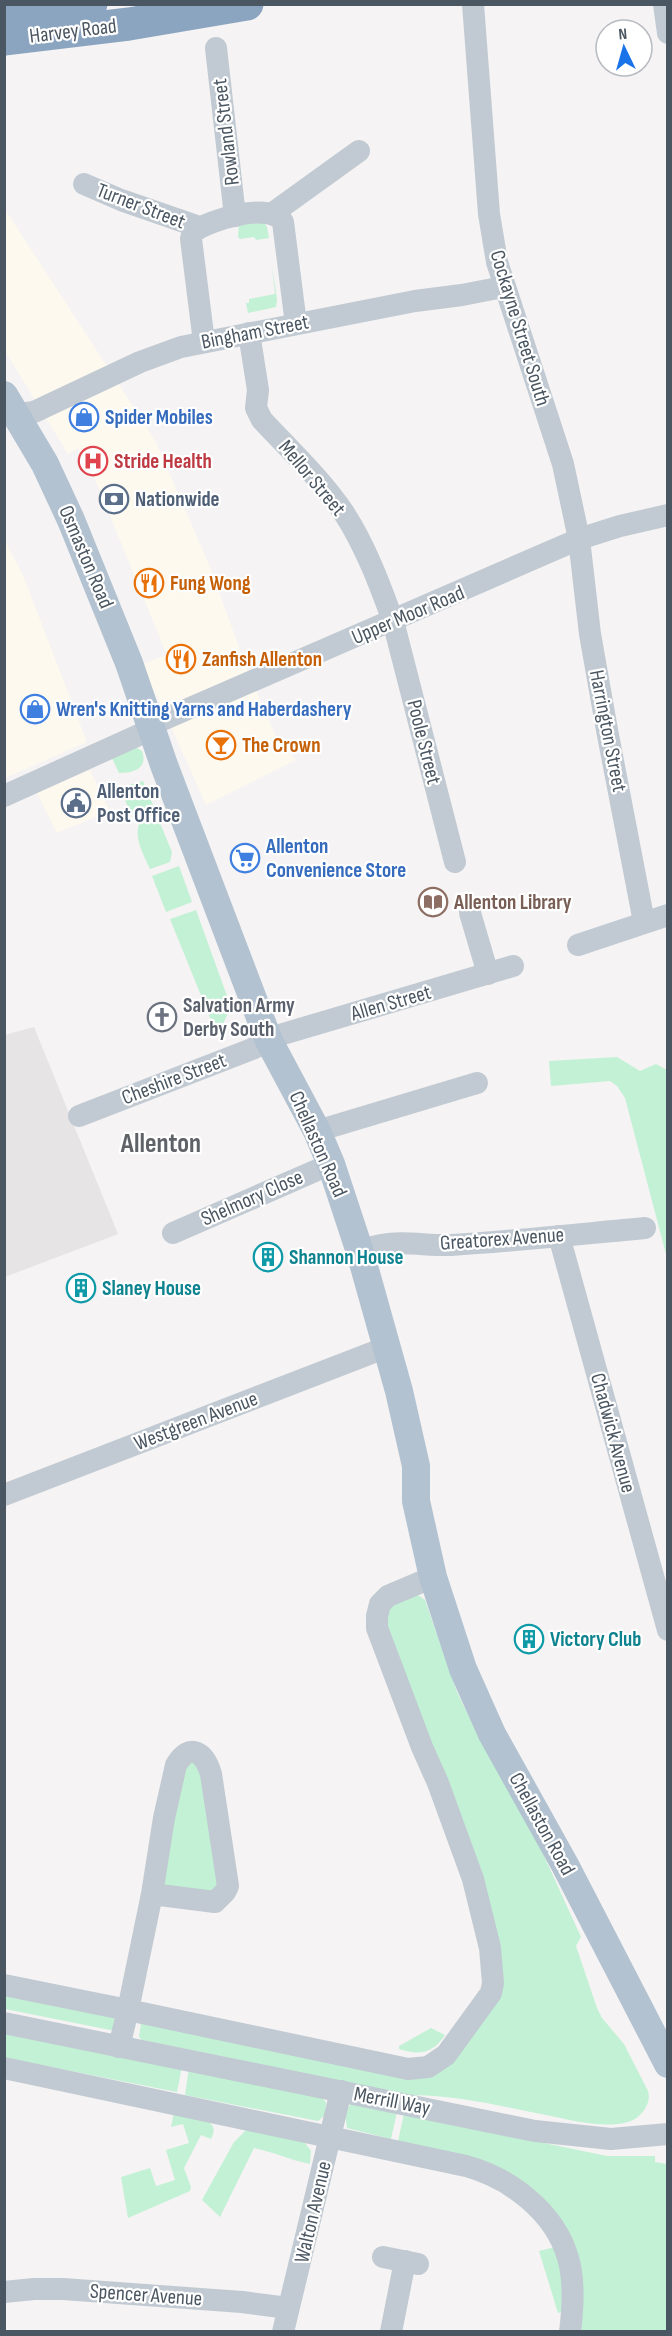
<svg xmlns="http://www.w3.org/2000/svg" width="672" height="2336" font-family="'Sofia Sans Condensed',sans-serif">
  <rect width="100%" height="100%" fill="#f5f3f3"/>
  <!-- commercial -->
  <g fill="#fdf9ef">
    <path d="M4,208L155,440L210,567L245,664L276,737L296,760L206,805L162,707L140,665L167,655L92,472L78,448L68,454L5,351Z"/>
    <path d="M4,539L23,575L87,742L5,778Z"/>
    <path d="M90,770L110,811L57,833L37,793Z"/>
  </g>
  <!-- education -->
  <path fill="#e6e4e5" d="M34,1027L118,1234L5,1277V1035Z"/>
  <!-- green -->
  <g fill="#c3f1d5">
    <path d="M263,221L267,227L269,238L256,240L254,237L240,239L238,237L239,224Z"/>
    <path d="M272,266L277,299L276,307L248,313L246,303H249V299L275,294Z"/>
    <path d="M134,746L142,751C148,768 135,773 119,773L112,758Z"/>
    <path d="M143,781L153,805L152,810L142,814H131L125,800L124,790L129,785Z"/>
    <path d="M157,816L172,852L170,862L150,869C144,855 134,839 139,824Z"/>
    <path d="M179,866L192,902L166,912L152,876Z"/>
    <path d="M196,910L231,1007L220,1030H217L213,1025L170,919Z"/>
    <path d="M617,1057L640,1071L656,1064L667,1070V1258L625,1098L617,1086L610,1081L551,1086L549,1061Z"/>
    <path d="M418,1595L425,1600L457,1692L472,1723L530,1825L581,1937L576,1946L597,2008L602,2018L624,2044L648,2091C652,2103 641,2119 628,2122C603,2129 571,2120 546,2115C501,2106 456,2095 409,2095L142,2040L139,2037L141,2023L408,2077L498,1993L383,1624L391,1604Z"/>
    <path d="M198,1759L220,1886L211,1893L167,1887L162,1884L183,1767Z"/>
    <path d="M5,1994L115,2017V2030H110L5,2009Z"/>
    <path d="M431,2028L445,2035C433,2053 420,2056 399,2049V2046Z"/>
    <path d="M4,2031L182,2066L177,2092L5,2058Z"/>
    <path d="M189,2068L321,2097L326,2102L325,2115L318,2121L185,2095Z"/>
    <path d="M351,2103L397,2112L391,2139L347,2128L345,2114Z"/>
    <path d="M174,2112C187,2115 224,2117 211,2139L201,2135L184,2168L191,2187L190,2191L128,2218L121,2177L150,2168L156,2186L175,2180L166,2150L189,2143L183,2124L171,2127Z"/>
    <path d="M404,2114L607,2156H655V2162L667,2164V2331H575L544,2203L398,2141Z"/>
    <path d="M247,2129L302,2139L311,2151L310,2164C290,2160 274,2152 254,2148L220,2217L202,2200L234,2142Z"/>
    <path d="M559,2246L569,2310L558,2313L539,2251Z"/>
  </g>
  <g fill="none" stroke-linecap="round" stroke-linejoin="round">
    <!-- minor -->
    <g stroke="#c1cad2" stroke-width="22">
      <path d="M473,4L489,214L497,262L563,464L579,539L590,634L607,730L644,922"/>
      <path d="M664,4L668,33"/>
      <path d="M216,48L235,216"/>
      <path d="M84,184L121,200L199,227"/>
      <path d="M273,213L359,151"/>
      <path d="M249,333L258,390L256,408L262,420C290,450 321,479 344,513C365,545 380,585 393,621L455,862"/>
      <path d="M204,342L191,239L193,232C209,220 270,201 283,222L296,324"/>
      <path d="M4,416L34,412L140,362L181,347L415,301L462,295L503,287"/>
      <path d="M4,796L141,734L151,725L579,539L620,526L668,515"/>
      <path d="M470,913L488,974"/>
      <path d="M578,945L668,915"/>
      <path d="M79,1116L252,1049L283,1034L513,966"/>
      <path d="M317,1131L477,1083"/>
      <path d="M173,1233L331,1164"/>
      <path d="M559,1236L668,1630"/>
      <path d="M360,1252C388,1237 420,1246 451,1245C516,1241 580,1234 645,1228"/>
      <path d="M4,1495L387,1347"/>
      <path d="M152,1894L215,1902L225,1892L228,1886L211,1774C205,1753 190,1741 176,1765L164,1818L152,1894L128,2010L408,2069L428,2067L446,2055L491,1993L493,1983L490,1948L473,1879L438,1783L422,1747L377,1628V1616L380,1604L388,1596L433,1577"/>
      <path d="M4,1985L128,2010L119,2047"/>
      <path d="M4,2023L535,2131L611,2139L668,2134"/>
      <path d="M4,2068L466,2166C510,2178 555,2212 568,2258C575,2281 573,2308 570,2332"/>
      <path d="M383,2257L418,2264"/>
      <path d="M4,2292L34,2289H63L242,2302L288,2308"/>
      <path d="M283,2332L341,2091"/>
      <path d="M391,2332L405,2261"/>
    </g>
    <!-- major -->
    <path stroke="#b3c2d1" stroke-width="28" d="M4,395L45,464L71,520L129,663L164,765L269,1041L317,1131L331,1164L360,1252L399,1391L416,1466V1501L433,1577L463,1669L492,1734L565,1865L668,2064"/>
    <!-- highway -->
    <g stroke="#8ba5c1" stroke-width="33">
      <path d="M4,14L91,4"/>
      <path d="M4,39L129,24L247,4"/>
    </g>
  </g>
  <!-- icons -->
  <defs>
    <g id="shop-ring" transform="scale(1.5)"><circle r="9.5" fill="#fff" stroke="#3f7fe0" stroke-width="1.5"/><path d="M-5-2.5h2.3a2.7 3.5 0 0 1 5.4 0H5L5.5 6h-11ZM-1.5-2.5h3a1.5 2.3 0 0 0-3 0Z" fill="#3f7fe0"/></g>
    <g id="hospital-ring" transform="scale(1.5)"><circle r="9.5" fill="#fff" stroke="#e0444e" stroke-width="1.5"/><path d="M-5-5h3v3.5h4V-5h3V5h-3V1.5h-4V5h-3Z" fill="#e0444e"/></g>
    <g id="bank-ring" transform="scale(1.5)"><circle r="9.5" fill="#fff" stroke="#5c6f8a" stroke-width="1.5"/><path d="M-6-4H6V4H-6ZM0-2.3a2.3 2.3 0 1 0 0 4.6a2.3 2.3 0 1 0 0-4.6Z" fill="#5c6f8a"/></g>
    <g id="restaurant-ring" transform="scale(1.5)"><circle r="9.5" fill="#fff" stroke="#e8710a" stroke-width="1.5"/><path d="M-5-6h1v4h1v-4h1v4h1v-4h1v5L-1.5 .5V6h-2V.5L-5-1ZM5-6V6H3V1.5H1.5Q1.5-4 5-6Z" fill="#e8710a"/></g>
    <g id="bar-ring" transform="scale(1.5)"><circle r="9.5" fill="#fff" stroke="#e8710a" stroke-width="1.5"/><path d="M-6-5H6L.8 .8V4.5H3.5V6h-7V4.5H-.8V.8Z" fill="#e8710a"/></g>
    <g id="civic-ring" transform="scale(1.5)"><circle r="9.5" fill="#fff" stroke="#5c6f8a" stroke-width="1.5"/><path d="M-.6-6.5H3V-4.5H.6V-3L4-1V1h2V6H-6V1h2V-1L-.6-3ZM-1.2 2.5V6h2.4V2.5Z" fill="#5c6f8a"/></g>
    <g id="supermarket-ring" transform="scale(1.5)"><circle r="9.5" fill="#fff" stroke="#3f7fe0" stroke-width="1.5"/><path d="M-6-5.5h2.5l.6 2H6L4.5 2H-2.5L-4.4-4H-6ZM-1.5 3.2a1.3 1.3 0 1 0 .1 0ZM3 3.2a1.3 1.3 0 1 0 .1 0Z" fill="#3f7fe0"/></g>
    <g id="library-ring" transform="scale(1.5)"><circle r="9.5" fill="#fff" stroke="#8d6e63" stroke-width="1.5"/><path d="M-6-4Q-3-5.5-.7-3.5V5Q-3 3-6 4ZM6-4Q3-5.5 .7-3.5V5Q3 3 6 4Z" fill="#8d6e63"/></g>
    <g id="church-ring" transform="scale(1.5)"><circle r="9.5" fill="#fff" stroke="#6b7280" stroke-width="1.5"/><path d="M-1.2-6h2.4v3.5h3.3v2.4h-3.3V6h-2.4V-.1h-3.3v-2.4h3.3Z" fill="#6b7280"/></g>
    <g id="building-ring" transform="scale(1.5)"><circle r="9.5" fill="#fff" stroke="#0f9aa8" stroke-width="1.5"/><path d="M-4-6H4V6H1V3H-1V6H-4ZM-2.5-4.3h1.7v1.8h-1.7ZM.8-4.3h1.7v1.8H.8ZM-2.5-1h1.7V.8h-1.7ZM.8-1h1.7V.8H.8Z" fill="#0f9aa8"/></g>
  </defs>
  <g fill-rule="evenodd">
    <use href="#shop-ring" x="84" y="417"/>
    <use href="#hospital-ring" x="93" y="461"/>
    <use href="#bank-ring" x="114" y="499"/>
    <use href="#restaurant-ring" x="149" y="583"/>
    <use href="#restaurant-ring" x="181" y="659"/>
    <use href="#shop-ring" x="35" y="709"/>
    <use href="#bar-ring" x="221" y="745"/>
    <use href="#civic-ring" x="76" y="803"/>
    <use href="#supermarket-ring" x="245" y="858"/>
    <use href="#library-ring" x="433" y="902"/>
    <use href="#church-ring" x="162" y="1017"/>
    <use href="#building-ring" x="268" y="1257"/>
    <use href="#building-ring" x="81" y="1288"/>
    <use href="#building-ring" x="529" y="1639"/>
  </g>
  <g text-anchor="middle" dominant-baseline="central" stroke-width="4.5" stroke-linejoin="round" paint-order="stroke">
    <!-- street labels -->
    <g font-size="21" fill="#4a5661" stroke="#fff">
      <text transform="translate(73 31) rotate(-7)">Harvey Road</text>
      <text transform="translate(226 132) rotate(-97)">Rowland Street</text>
      <text transform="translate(141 206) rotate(21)">Turner Street</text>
      <text transform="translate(520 328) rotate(73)">Cockayne Street South</text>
      <text transform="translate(255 332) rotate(-11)">Bingham Street</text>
      <text transform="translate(312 478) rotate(50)">Mellor Street</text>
      <text transform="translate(86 557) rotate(67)">Osmaston Road</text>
      <text transform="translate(408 615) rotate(-23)">Upper Moor Road</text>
      <text transform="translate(608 731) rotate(79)">Harrington Street</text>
      <text transform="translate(424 742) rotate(76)">Poole Street</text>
      <text transform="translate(391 1003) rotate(-16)">Allen Street</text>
      <text transform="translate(174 1079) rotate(-21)">Cheshire Street</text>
      <text transform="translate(318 1144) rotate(66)">Chellaston Road</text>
      <text transform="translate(252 1198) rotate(-24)">Shelmory Close</text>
      <text transform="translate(502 1239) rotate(-4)">Greatorex Avenue</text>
      <text transform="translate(196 1421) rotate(-21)">Westgreen Avenue</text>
      <text transform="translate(613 1433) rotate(75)">Chadwick Avenue</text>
      <text transform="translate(542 1824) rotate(61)">Chellaston Road</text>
      <text transform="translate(392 2101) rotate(11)">Merrill Way</text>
      <text transform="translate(313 2212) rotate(-77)">Walton Avenue</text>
      <text transform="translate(146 2295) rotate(4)">Spencer Avenue</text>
    </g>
    <!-- shop labels -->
    <g font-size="21" font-weight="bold" fill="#366cbe" stroke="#fff" text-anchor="start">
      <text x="105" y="417">Spider Mobiles</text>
      <text x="56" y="709">Wren's Knitting Yarns and Haberdashery</text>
      <text x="266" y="846">Allenton<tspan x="266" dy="24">Convenience Store</tspan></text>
    </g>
    <!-- health labels -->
    <g font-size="21" font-weight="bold" fill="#be3a42" stroke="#fff" text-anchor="start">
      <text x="114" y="461">Stride Health</text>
    </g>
    <!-- service labels -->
    <g font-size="21" font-weight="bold" fill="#4e5e75" stroke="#fff" text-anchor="start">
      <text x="135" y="499">Nationwide</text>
      <text x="97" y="791">Allenton<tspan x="97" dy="24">Post Office</tspan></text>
    </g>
    <!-- food labels -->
    <g font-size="21" font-weight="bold" fill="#c56008" stroke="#fff" text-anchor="start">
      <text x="170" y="583">Fung Wong</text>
      <text x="202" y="659">Zanfish Allenton</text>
      <text x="242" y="745">The Crown</text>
    </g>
    <!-- education labels -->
    <g font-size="21" font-weight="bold" fill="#785e54" stroke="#fff" text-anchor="start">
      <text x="454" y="902">Allenton Library</text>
    </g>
    <!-- worship labels -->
    <g font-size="21" font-weight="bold" fill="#5b616d" stroke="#fff" text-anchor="start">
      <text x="183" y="1005">Salvation Army<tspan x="183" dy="24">Derby South</tspan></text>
    </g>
    <!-- culture labels -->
    <g font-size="21" font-weight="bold" fill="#0d838f" stroke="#fff" text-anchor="start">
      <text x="289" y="1257">Shannon House</text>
      <text x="102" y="1288">Slaney House</text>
      <text x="550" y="1639">Victory Club</text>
    </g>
    <!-- district labels -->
    <g font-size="27" font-weight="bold" fill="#5f6368" stroke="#fff">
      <text x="161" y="1144">Allenton</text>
    </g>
  </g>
  <!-- border -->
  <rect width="672" height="2336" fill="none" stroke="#4a5661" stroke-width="12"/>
  <!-- north arrow -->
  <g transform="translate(624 48) rotate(355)"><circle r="28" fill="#ffffff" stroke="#b7bbc0" stroke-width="1.5"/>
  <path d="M0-4.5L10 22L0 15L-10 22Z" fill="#1a73e8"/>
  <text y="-9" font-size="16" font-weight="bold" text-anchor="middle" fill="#4a5661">N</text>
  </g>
</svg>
